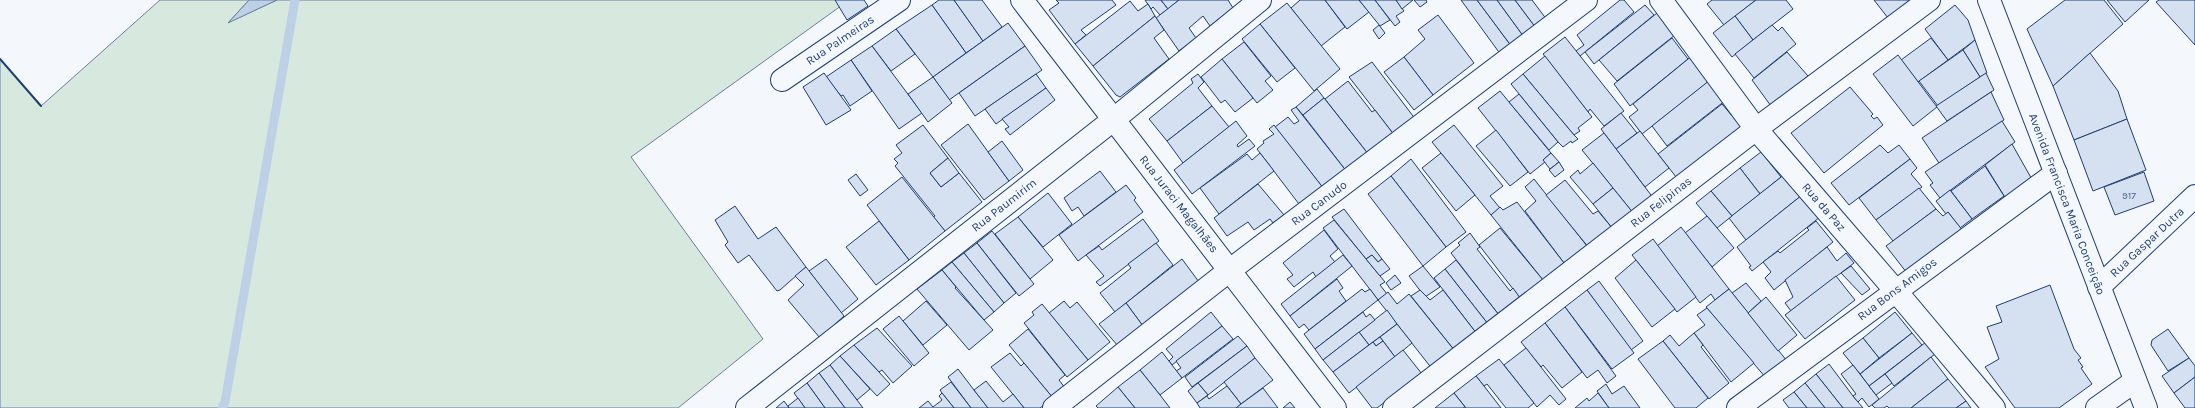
<svg xmlns="http://www.w3.org/2000/svg" width="2195" height="408" font-family="Karla,sans-serif">
  <rect width="100%" height="100%" fill="#f4f7fb"/>
  <!-- green -->
  <path fill="#d7e8df" stroke="#687fa3" d="M160,0H249L229,22L277,0H843L845,3L631,157L763,339L678,408H0V59L41,106Z"/>
  <!-- water -->
  <path fill="#bed0e5" stroke="#687fa3" d="M249,0H277L228,23Z"/>
  <g fill="none" stroke-linecap="round" stroke-linejoin="round">
    <!-- stream -->
    <path stroke="#bed0e5" stroke-width="9" d="M222,408L225,402L295,0"/>
  </g>
  <!-- building -->
  <g fill="#d5e0f0" stroke="#1d3f73">
    <path d="M835,0H864L868,6L847,20Z"/>
    <path d="M939,0H954L983,41L966,53L932,5Z"/>
    <path d="M954,0H982L1002,27L983,41Z"/>
    <path d="M1056,0H1112L1116,5L1081,30L1086,35L1075,44L1049,10L1059,3Z"/>
    <path d="M1145,0H1161L1168,9L1160,15L1153,7L1151,9Z"/>
    <path d="M1161,0H1179L1168,9Z"/>
    <path d="M1179,0H1228L1233,8L1210,26L1203,16L1189,28L1196,38L1179,51L1156,18Z"/>
    <path d="M1300,0H1325L1345,27L1321,46L1291,8Z"/>
    <path d="M1325,0H1359L1369,12L1347,29Z"/>
    <path d="M1359,0H1375L1390,20L1380,26Z"/>
    <path d="M1375,0H1396L1404,11L1396,16L1400,22L1395,26Z"/>
    <path d="M1396,0H1413L1402,9Z"/>
    <path d="M1414,0H1426L1427,2L1420,7Z"/>
    <path d="M1461,0H1477L1512,47L1501,55Z"/>
    <path d="M1477,0H1497L1524,37L1512,47Z"/>
    <path d="M1497,0H1515L1536,28L1524,37Z"/>
    <path d="M1515,0H1532L1547,20L1536,28Z"/>
    <path d="M1620,0H1624L1634,12L1580,56L1576,51L1584,45L1577,35Z"/>
    <path d="M1712,0H1756L1724,25L1707,4Z"/>
    <path d="M1756,0H1786L1793,9L1753,40L1735,16Z"/>
    <path d="M1874,0H1910L1888,18Z"/>
    <path d="M2065,0H2104L2123,24L2053,86L2027,29Z"/>
    <path d="M2107,0H2149L2125,22Z"/>
    <path d="M2159,0H2195V45L2156,2Z"/>
    <path d="M1130,1L1138,11L1148,4L1155,16L1093,66L1075,44Z"/>
    <path d="M1287,3L1340,69L1314,91L1260,24Z"/>
    <path d="M932,5L966,53L933,77L896,29Z"/>
    <path d="M1645,5L1654,15L1594,64L1585,52Z"/>
    <path d="M1955,5L1968,20L1975,40L1948,60L1925,29Z"/>
    <path d="M1657,13L1675,35L1617,81L1599,60Z"/>
    <path d="M1438,15L1474,63L1433,95L1404,57L1425,39L1418,30Z"/>
    <path d="M1155,16L1164,30L1154,38L1169,59L1120,97L1116,95L1093,66Z"/>
    <path d="M1735,16L1753,40L1732,57L1713,33Z"/>
    <path d="M1008,23L1025,46L949,100L933,77Z"/>
    <path d="M1260,24L1295,68L1277,82L1242,39Z"/>
    <path d="M1379,25L1385,33L1379,39L1373,30Z"/>
    <path d="M1772,25L1778,31L1782,27L1796,44L1754,78L1735,54Z"/>
    <path d="M896,29L915,54L891,71L872,46Z"/>
    <path d="M1565,37L1624,111L1604,126L1590,109L1588,112L1543,54Z"/>
    <path d="M1672,38L1688,59L1630,106L1614,84Z"/>
    <path d="M1931,38L1948,60L1918,82L1901,60Z"/>
    <path d="M1975,40L1987,73L1980,77L1963,50Z"/>
    <path d="M1244,42L1271,76L1265,81L1273,90L1257,103L1222,59Z"/>
    <path d="M872,46L922,113L899,129L851,60Z"/>
    <path d="M1025,46L1042,70L975,116L959,93Z"/>
    <path d="M1963,50L1980,77L1938,106L1919,81Z"/>
    <path d="M1787,52L1808,76L1771,106L1752,80Z"/>
    <path d="M2090,53L2118,91L2127,119L2074,140L2053,86Z"/>
    <path d="M1693,55L1712,79L1642,134L1629,117L1638,110L1633,104Z"/>
    <path d="M1898,55L1937,107L1913,126L1873,74Z"/>
    <path d="M1545,56L1592,117L1578,128L1580,131L1574,135L1523,74Z"/>
    <path d="M1404,57L1433,95L1414,110L1384,72Z"/>
    <path d="M1222,59L1253,98L1235,112L1225,100L1221,103L1201,77Z"/>
    <path d="M851,60L872,91L850,106L843,95L841,96L826,77Z"/>
    <path d="M1372,62L1416,120L1395,136L1349,77Z"/>
    <path d="M824,73L851,110L826,125L803,87Z"/>
    <path d="M1986,73L1994,90L1947,121L1936,106Z"/>
    <path d="M1036,74L1046,88L996,124L985,109Z"/>
    <path d="M1198,74L1204,82L1198,88L1212,106L1167,141L1149,119L1193,83L1191,79Z"/>
    <path d="M1523,74L1574,135L1578,139L1572,143L1571,141L1563,147L1558,142L1511,84Z"/>
    <path d="M933,77L952,103L928,122L908,94Z"/>
    <path d="M1710,80L1726,100L1667,146L1652,126Z"/>
    <path d="M1348,81L1372,112L1375,110L1395,136L1369,155L1325,99Z"/>
    <path d="M1850,87L1873,114L1871,116L1874,119L1877,117L1883,125L1824,173L1791,133Z"/>
    <path d="M1046,88L1055,100L1010,135L1005,129L1009,127L1002,119Z"/>
    <path d="M1317,89L1324,98L1303,115L1296,107Z"/>
    <path d="M1500,91L1551,153L1543,160L1545,162L1530,174L1478,108Z"/>
    <path d="M1991,92L2004,120L1939,163L1922,138Z"/>
    <path d="M1519,94L1558,142L1549,150L1509,102Z"/>
    <path d="M1324,98L1369,155L1347,172L1303,115Z"/>
    <path d="M1722,104L1744,130L1680,182L1658,154Z"/>
    <path d="M1212,106L1229,127L1183,163L1167,141Z"/>
    <path d="M1296,107L1347,172L1324,189L1275,127L1288,117L1294,124L1299,121L1291,110Z"/>
    <path d="M1621,113L1637,133L1616,149L1601,129Z"/>
    <path d="M2127,119L2146,170L2093,191L2074,140Z"/>
    <path d="M1236,121L1247,136L1237,145L1238,147L1249,139L1255,146L1192,194L1174,170Z"/>
    <path d="M2002,121L2015,142L1940,198L1930,185L1933,183L1925,172Z"/>
    <path d="M968,124L1009,181L984,200L941,145Z"/>
    <path d="M923,125L948,158L930,173L941,187L959,173L982,202L945,231L933,217L935,216L895,166L898,163L894,159L902,153L896,145Z"/>
    <path d="M1274,125L1324,189L1302,208L1257,149L1264,143L1263,141L1274,134L1269,129Z"/>
    <path d="M1454,125L1503,186L1490,196L1500,208L1491,215L1432,142Z"/>
    <path d="M1496,130L1528,172L1510,186L1476,146Z"/>
    <path d="M1640,131L1669,168L1645,187L1616,149Z"/>
    <path d="M1604,133L1654,199L1634,214L1582,150Z"/>
    <path d="M1002,141L1023,170L1009,181L988,152Z"/>
    <path d="M2012,144L2034,183L2006,199L1985,165Z"/>
    <path d="M1880,145L1888,153L1899,145L1910,159L1849,205L1831,183Z"/>
    <path d="M1761,152L1781,177L1760,194L1740,168Z"/>
    <path d="M1260,153L1274,171L1219,214L1200,188L1247,154L1252,160Z"/>
    <path d="M1441,153L1475,195L1456,211L1422,168Z"/>
    <path d="M1551,153L1559,162L1550,169L1543,160Z"/>
    <path d="M948,158L959,173L941,187L930,173Z"/>
    <path d="M1411,159L1466,232L1446,247L1391,176Z"/>
    <path d="M1910,159L1917,168L1911,174L1922,187L1876,220L1859,198Z"/>
    <path d="M1559,162L1564,170L1555,177L1549,170Z"/>
    <path d="M1593,163L1613,188L1593,204L1570,177L1578,170L1580,174Z"/>
    <path d="M1985,166L2004,196L1972,219L1951,191Z"/>
    <path d="M1740,168L1760,194L1732,216L1711,191Z"/>
    <path d="M1100,171L1116,192L1084,216L1078,207L1072,211L1064,198Z"/>
    <path d="M2144,172L2154,201L2115,215L2104,187Z"/>
    <path d="M856,174L868,190L860,196L848,180Z"/>
    <path d="M1785,174L1802,195L1746,240L1729,218Z"/>
    <path d="M1391,176L1446,247L1423,266L1368,194Z"/>
    <path d="M902,177L945,231L909,260L867,205Z"/>
    <path d="M1534,179L1587,246L1564,263L1525,211L1536,201L1525,187Z"/>
    <path d="M1565,180L1593,214L1598,211L1613,229L1589,248L1546,195Z"/>
    <path d="M1258,184L1284,215L1273,223L1270,219L1254,230L1248,222L1227,236L1214,218Z"/>
    <path d="M1126,185L1136,198L1134,200L1143,212L1078,261L1059,235Z"/>
    <path d="M1613,188L1634,214L1613,229L1593,204Z"/>
    <path d="M1919,188L1936,209L1893,241L1876,220Z"/>
    <path d="M1950,190L1972,219L1960,228L1948,212L1946,214L1936,201Z"/>
    <path d="M1711,191L1732,216L1717,228L1696,203Z"/>
    <path d="M1048,193L1072,224L1043,247L1018,217Z"/>
    <path d="M1802,195L1820,217L1752,271L1749,267L1751,266L1737,247Z"/>
    <path d="M1517,202L1564,263L1543,280L1491,215L1500,207L1503,210Z"/>
    <path d="M735,206L758,239L776,227L806,267L780,290L777,291L749,255L738,263L725,245L728,242L715,220Z"/>
    <path d="M1344,209L1382,259L1378,262L1372,255L1366,259L1332,217Z"/>
    <path d="M1936,209L1943,216L1948,212L1963,231L1907,273L1886,246Z"/>
    <path d="M1707,216L1734,248L1712,267L1685,233Z"/>
    <path d="M1018,217L1053,260L1030,279L995,234Z"/>
    <path d="M1143,219L1159,241L1100,286L1096,282L1104,276L1086,255L1099,246L1102,250Z"/>
    <path d="M1334,220L1385,282L1380,285L1387,294L1378,300L1323,228Z"/>
    <path d="M879,221L909,260L876,285L846,247Z"/>
    <path d="M1816,221L1833,242L1774,290L1765,278L1771,272L1763,262L1778,251L1780,253L1809,230L1807,228Z"/>
    <path d="M1681,227L1729,289L1715,300L1711,294L1700,303L1657,246Z"/>
    <path d="M1500,228L1543,280L1520,298L1479,245Z"/>
    <path d="M1324,230L1338,249L1330,256L1335,262L1316,277L1313,272L1294,287L1287,279L1293,275L1283,263Z"/>
    <path d="M992,231L1034,284L1019,296L977,243Z"/>
    <path d="M1470,233L1480,247L1477,249L1510,291L1513,288L1520,298L1499,315L1451,253L1460,245L1458,243Z"/>
    <path d="M1653,239L1696,297L1677,312L1632,255Z"/>
    <path d="M977,243L1016,293L1004,303L964,253Z"/>
    <path d="M1156,243L1173,265L1115,312L1100,293L1131,268L1128,264Z"/>
    <path d="M1827,247L1837,261L1846,253L1854,263L1791,311L1785,303L1793,297L1785,280Z"/>
    <path d="M964,253L1004,303L994,312L952,262Z"/>
    <path d="M1343,255L1352,266L1290,316L1281,304Z"/>
    <path d="M1372,255L1378,262L1382,259L1390,269L1380,276L1366,259Z"/>
    <path d="M826,259L858,299L841,313L809,271Z"/>
    <path d="M1182,259L1199,282L1143,326L1126,303Z"/>
    <path d="M1456,260L1499,315L1488,324L1445,269Z"/>
    <path d="M1636,260L1675,309L1652,327L1615,278Z"/>
    <path d="M952,262L994,312L984,320L942,270Z"/>
    <path d="M1423,266L1440,287L1425,297L1409,276Z"/>
    <path d="M1851,266L1870,289L1862,295L1841,273Z"/>
    <path d="M806,267L844,316L820,338L788,300L804,285L795,276Z"/>
    <path d="M1445,269L1488,324L1477,334L1434,278Z"/>
    <path d="M942,270L956,287L955,288L993,330L969,350L917,289Z"/>
    <path d="M1395,275L1401,283L1391,290L1386,283Z"/>
    <path d="M1836,276L1855,300L1805,339L1785,315Z"/>
    <path d="M1337,279L1343,288L1339,291L1346,301L1309,330L1304,324L1299,328L1290,316Z"/>
    <path d="M1599,281L1643,341L1631,350L1587,290Z"/>
    <path d="M1746,283L1761,301L1748,313L1732,293Z"/>
    <path d="M2050,285L2074,349L2081,358L2078,360L2083,367L2081,368L2092,384L2059,408H2015L1985,367L1999,359L1987,327L2002,322L1996,306Z"/>
    <path d="M1362,289L1365,292L1370,289L1378,300L1315,349L1304,334Z"/>
    <path d="M1729,289L1787,361L1766,378L1706,307Z"/>
    <path d="M1420,290L1430,300L1443,290L1477,334L1455,351L1411,296Z"/>
    <path d="M1587,290L1634,353L1612,369L1565,307Z"/>
    <path d="M1388,292L1397,304L1409,294L1455,351L1433,370L1378,300Z"/>
    <path d="M1766,297L1797,335L1778,351L1748,313Z"/>
    <path d="M926,301L947,325L923,345L903,321Z"/>
    <path d="M1064,301L1070,308L1077,302L1110,342L1088,360L1049,313Z"/>
    <path d="M1126,303L1143,326L1118,346L1099,324Z"/>
    <path d="M1042,304L1088,360L1067,377L1024,323L1034,315L1032,312Z"/>
    <path d="M1565,307L1616,376L1607,383L1598,370L1587,378L1545,323Z"/>
    <path d="M1707,308L1754,363L1731,382L1694,333L1705,325L1697,315Z"/>
    <path d="M1387,310L1397,324L1369,345L1359,332Z"/>
    <path d="M1211,312L1222,326L1172,365L1169,361L1173,357L1166,349Z"/>
    <path d="M1363,312L1366,317L1370,314L1375,320L1323,360L1315,349Z"/>
    <path d="M1895,312L1912,333L1879,358L1863,338Z"/>
    <path d="M899,316L929,353L914,366L883,329Z"/>
    <path d="M1545,323L1582,372L1562,388L1543,365L1541,367L1521,342Z"/>
    <path d="M1397,324L1412,343L1395,357L1380,337Z"/>
    <path d="M1222,326L1233,339L1182,378L1176,371L1181,368L1176,361Z"/>
    <path d="M877,328L912,366L893,383L882,370L879,372L854,345Z"/>
    <path d="M1028,329L1065,375L1059,380L1065,388L1053,398L1009,345Z"/>
    <path d="M2168,329L2189,358L2168,371L2151,345L2152,340Z"/>
    <path d="M1359,332L1369,345L1333,372L1323,360Z"/>
    <path d="M1694,333L1703,345L1701,347L1729,383L1709,399L1663,341L1670,335L1679,346Z"/>
    <path d="M1912,333L1922,345L1869,386L1860,374Z"/>
    <path d="M1238,336L1247,346L1192,387L1185,377Z"/>
    <path d="M1380,337L1383,341L1376,346L1373,342Z"/>
    <path d="M1863,338L1879,358L1860,374L1843,353Z"/>
    <path d="M1383,341L1395,357L1349,393L1333,372L1373,342L1376,346Z"/>
    <path d="M1663,341L1708,398L1696,408H1675L1638,359Z"/>
    <path d="M1926,342L1935,354L1894,386L1885,374Z"/>
    <path d="M854,345L890,384L877,396L840,356Z"/>
    <path d="M1247,346L1255,358L1208,395L1198,383Z"/>
    <path d="M1526,348L1566,399L1559,405L1550,395L1537,407L1504,365Z"/>
    <path d="M1403,350L1422,374L1377,408H1372L1356,387Z"/>
    <path d="M1162,352L1182,378L1160,395L1140,370Z"/>
    <path d="M1010,353L1021,366L1024,363L1053,398L1040,408H1024L991,367Z"/>
    <path d="M840,356L870,389L857,400L830,365Z"/>
    <path d="M1931,357L1948,379L1911,408H1889L1887,406L1884,408H1875L1872,405Z"/>
    <path d="M1255,358L1273,380L1241,404L1224,382Z"/>
    <path d="M2189,358L2195,366V377L2174,393L2162,376Z"/>
    <path d="M1499,359L1534,403L1528,408H1506L1487,384L1484,386L1476,376Z"/>
    <path d="M1829,364L1853,396L1863,408H1843L1816,374Z"/>
    <path d="M830,365L857,400L863,408H845L819,373Z"/>
    <path d="M1853,365L1879,399L1869,407L1862,398L1858,402L1853,396L1856,394L1841,374Z"/>
    <path d="M958,369L974,390L988,408H971L948,377Z"/>
    <path d="M1140,370L1160,395L1170,408H1135L1118,387Z"/>
    <path d="M819,373L845,408H825L807,383Z"/>
    <path d="M1816,374L1843,408H1825L1805,383Z"/>
    <path d="M1885,374L1892,383L1876,395L1869,386Z"/>
    <path d="M1476,376L1484,386L1501,408H1466L1454,393Z"/>
    <path d="M2195,377V408H2185L2174,393Z"/>
    <path d="M1948,379L1966,401L1956,408H1911Z"/>
    <path d="M986,381L1003,402L1013,394L1024,408H988L974,390Z"/>
    <path d="M951,382L971,408H954L942,393L940,390Z"/>
    <path d="M807,383L825,408H805L794,393Z"/>
    <path d="M1198,383L1208,395L1197,403L1188,391Z"/>
    <path d="M1805,383L1825,408H1807L1794,392Z"/>
    <path d="M1606,384L1612,394L1624,386L1640,408H1609L1597,391Z"/>
    <path d="M1227,386L1241,404L1236,408H1200L1197,403L1207,396L1209,399Z"/>
    <path d="M1118,387L1135,408H1098L1096,406Z"/>
    <path d="M1263,388L1278,408H1236L1241,404Z"/>
    <path d="M1794,392L1807,408H1789L1783,400Z"/>
    <path d="M942,393L954,408H919L928,401L933,407L942,400L939,396Z"/>
    <path d="M1454,393L1465,407L1463,408H1435Z"/>
    <path d="M1598,393L1609,408H1575L1587,398L1589,401Z"/>
    <path d="M798,398L805,408H789L788,406Z"/>
    <path d="M784,401L789,408H776Z"/>
    <path d="M1966,401L1971,408H1956Z"/>
    <path d="M1290,402L1295,408H1283Z"/>
  </g>
  <g fill="none" stroke-linecap="round" stroke-linejoin="round">
    <!-- minor casing -->
    <g stroke="#1d3f73" stroke-width="24">
      <g id="minor">
        <path d="M1022,0L1335,408"/>
        <path d="M1661,0L1756,129L1895,290L1994,408"/>
        <path d="M1989,0L2146,408"/>
        <path d="M782,80L899,0"/>
        <path d="M2099,287L2195,196"/>
        <path d="M747,408L1113,120L1260,0"/>
        <path d="M1054,408L1230,270L1586,0"/>
        <path d="M1394,408L1756,129L1929,0"/>
        <path d="M1738,408L2056,173"/>
        <path d="M2097,408L2135,381"/>
      </g>
    </g>
    <!-- minor -->
    <use href="#minor" stroke="#f4f7fb" stroke-width="22"/>
    <!-- wall -->
    <path stroke="#1d3f73" stroke-width="2" d="M0,59L41,106"/>
  </g>
  <g text-anchor="middle" dominant-baseline="central" stroke-width="3" stroke-linejoin="round" paint-order="stroke">
    <!-- number labels -->
    <g font-size="10" fill="#4b6792">
      <text x="2129" y="196">917</text>
    </g>
    <!-- street labels -->
    <g font-size="12" fill="#1d3f73" stroke="#f4f7fb">
      <text transform="translate(840 40) rotate(-34)">Rua Palmeiras</text>
      <text transform="translate(1661 202) rotate(-38)">Rua Felipinas</text>
      <text transform="translate(1319 203) rotate(-37)">Rua Canudo</text>
      <text transform="translate(1179 204) rotate(52)">Rua Juraci Magalhães</text>
      <text transform="translate(2067 204) rotate(69)">Avenida Francisca Maria Conceição</text>
      <text transform="translate(1004 205) rotate(-38)">Rua Paumirim</text>
      <text transform="translate(1824 207) rotate(49)">Rua da Paz</text>
      <text transform="translate(2147 242) rotate(-43)">Rua Gaspar Dutra</text>
      <text transform="translate(1897 289) rotate(-37)">Rua Bons Amigos</text>
    </g>
  </g>
</svg>
